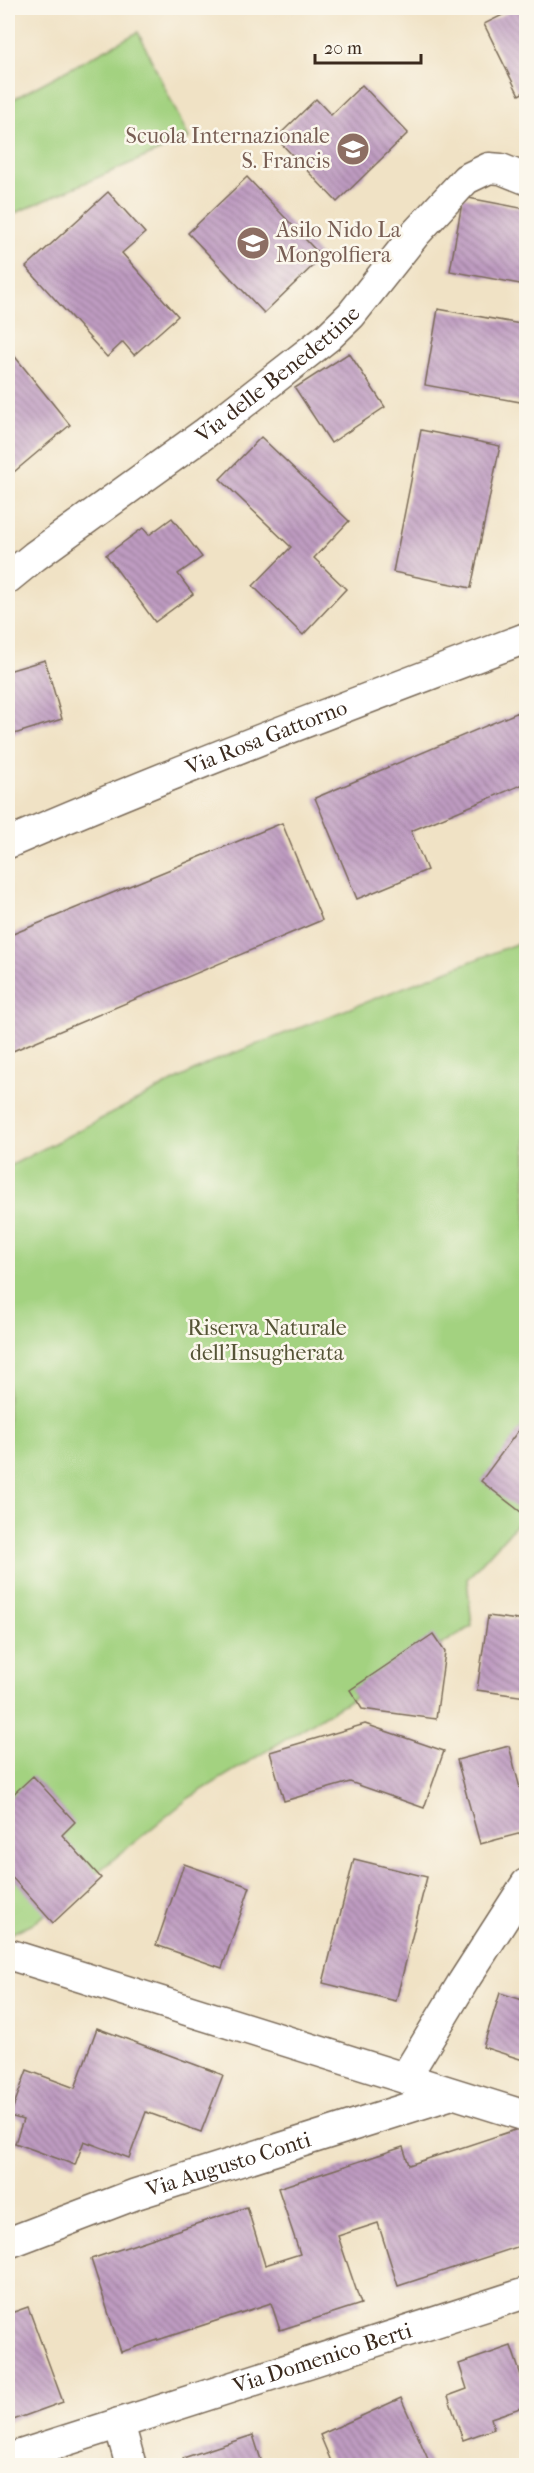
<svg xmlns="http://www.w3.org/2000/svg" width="534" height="2473" font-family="'IM FELL French Canon',serif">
  <defs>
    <pattern id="building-back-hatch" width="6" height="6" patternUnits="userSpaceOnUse" patternTransform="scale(1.5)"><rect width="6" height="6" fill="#be9bc1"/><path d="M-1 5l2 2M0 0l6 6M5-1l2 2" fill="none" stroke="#9c7f9c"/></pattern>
  </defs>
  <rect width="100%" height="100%" fill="#fbf7ec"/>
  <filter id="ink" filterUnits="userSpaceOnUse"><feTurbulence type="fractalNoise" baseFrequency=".0167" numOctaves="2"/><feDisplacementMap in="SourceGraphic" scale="12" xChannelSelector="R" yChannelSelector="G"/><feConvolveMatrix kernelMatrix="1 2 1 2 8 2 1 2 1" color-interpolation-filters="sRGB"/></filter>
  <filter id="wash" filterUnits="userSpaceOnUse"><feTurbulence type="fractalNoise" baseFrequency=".008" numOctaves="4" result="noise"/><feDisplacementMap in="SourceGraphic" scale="24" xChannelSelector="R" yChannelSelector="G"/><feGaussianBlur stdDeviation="1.35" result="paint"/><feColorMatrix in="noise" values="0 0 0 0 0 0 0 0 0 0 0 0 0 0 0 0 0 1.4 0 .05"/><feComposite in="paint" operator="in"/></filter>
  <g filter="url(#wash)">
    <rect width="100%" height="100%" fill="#f0e2c5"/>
    <!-- park -->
    <g fill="#a3d280" stroke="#6f7e4f" stroke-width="1.5">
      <path d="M138,32L189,138L8,216V102Z"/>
      <path d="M526,940V1514L467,1579L472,1626L189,1798L37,1921L8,1935V1167L211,1062Z"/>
    </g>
    <g id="blocks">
      <!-- building -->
      <g fill="url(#building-back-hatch)">
        <path d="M517,8H526V91L519,95L484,24Z"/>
        <path d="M362,85L408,133L337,202L276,138L316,99L331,115Z"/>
        <path d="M247,177L322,257L264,313L188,233Z"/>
        <path d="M108,192L145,233L122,253L178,316L134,355L123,342L107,357L26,267Z"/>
        <path d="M463,197L526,209V285L450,271Z"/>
        <path d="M438,309L526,325V403L425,385Z"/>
        <path d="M8,348L70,425L8,477Z"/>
        <path d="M349,353L385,407L331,443L295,388Z"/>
        <path d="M421,430L500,446L471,588L393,572Z"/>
        <path d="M261,437L349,521L314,558L346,589L303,635L253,586L291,547L220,479Z"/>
        <path d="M172,518L202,557L178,574L193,594L155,622L106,555L143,528L149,535Z"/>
        <path d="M45,660L62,719L8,736V671Z"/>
        <path d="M526,709V783L411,831L427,870L357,899L315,798Z"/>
        <path d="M282,823L322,920L8,1053V936Z"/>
        <path d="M526,1420V1516L481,1481Z"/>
        <path d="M488,1616L526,1621V1697L477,1690Z"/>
        <path d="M433,1634L445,1652L436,1719L362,1709L350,1690Z"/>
        <path d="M365,1724L444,1751L424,1808L350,1782L284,1801L270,1752Z"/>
        <path d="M509,1746L526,1811V1832L480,1844L457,1760Z"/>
        <path d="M33,1776L75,1822L62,1835L101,1878L53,1923L8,1873V1799Z"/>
        <path d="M354,1859L427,1877L396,2001L323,1983Z"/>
        <path d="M184,1864L250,1887L222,1968L156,1945Z"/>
        <path d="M500,1993L526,2001V2061L483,2047Z"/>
        <path d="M97,2028L223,2075L201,2132L146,2112L129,2158L84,2141L75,2165L15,2143L23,2120L10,2116L27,2070L75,2088Z"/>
        <path d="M518,2129L526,2154V2244L398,2286L378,2223L338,2236L361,2304L280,2330L271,2303L121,2352L91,2259L247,2207L265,2265L300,2254L278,2188L403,2147L409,2165Z"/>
        <path d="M28,2307L63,2402L8,2422V2314Z"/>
        <path d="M511,2346L526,2390V2406L491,2418L494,2429L463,2440L448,2396L467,2389L459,2364Z"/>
        <path d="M401,2398L431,2466H333L320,2435Z"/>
        <path d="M253,2435L263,2466H186L183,2458Z"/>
        <path d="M526,2451V2466H518Z"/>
      </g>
    </g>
  </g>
  <g filter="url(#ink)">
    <use href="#blocks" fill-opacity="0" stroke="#7a6a58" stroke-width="1.5"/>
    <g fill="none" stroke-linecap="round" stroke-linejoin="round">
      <!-- minor casing -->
      <g stroke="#7a6a58" stroke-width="33">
        <g id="minor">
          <path id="s1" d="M8,578L35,556L204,434L328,337L351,315L416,233L466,179L489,168L501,169L526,179"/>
          <path id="s2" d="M8,843C179,769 352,704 526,638"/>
          <path d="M8,1954L526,2116"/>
          <path d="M405,2078L463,1982L526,1884"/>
          <path id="s3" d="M8,2243L136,2194L452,2094"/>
          <path d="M119,2423L131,2466"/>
          <path id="s4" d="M8,2459L526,2293"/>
        </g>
      </g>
      <!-- minor -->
      <use href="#minor" stroke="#fff" stroke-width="30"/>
    </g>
  </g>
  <!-- icons -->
  <defs>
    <g id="school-disc" transform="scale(1.725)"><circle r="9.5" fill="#8d6e63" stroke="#fbf7ec"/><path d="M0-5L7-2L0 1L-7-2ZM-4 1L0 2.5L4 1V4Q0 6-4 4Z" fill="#fff"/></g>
  </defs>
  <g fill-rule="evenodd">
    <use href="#school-disc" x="353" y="149"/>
    <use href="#school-disc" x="253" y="243"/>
  </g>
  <g text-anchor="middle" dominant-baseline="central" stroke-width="5" stroke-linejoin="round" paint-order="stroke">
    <!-- education labels -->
    <g font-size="22" fill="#785e54" stroke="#fbf7ec" text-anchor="end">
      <text x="330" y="136">Scuola Internazionale<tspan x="330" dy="25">S. Francis</tspan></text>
      <text x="276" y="230" text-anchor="start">Asilo Nido La<tspan x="276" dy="25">Mongolfiera</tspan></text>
    </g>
    <!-- street labels -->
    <g font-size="22" fill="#3b2a1e" stroke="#fbf7ec">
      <text stroke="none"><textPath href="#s1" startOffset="338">Via delle Benedettine</textPath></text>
      <text stroke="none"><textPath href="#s2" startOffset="279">Via Rosa Gattorno</textPath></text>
      <text stroke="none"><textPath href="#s3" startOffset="234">Via Augusto Conti</textPath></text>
      <text stroke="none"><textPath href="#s4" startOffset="330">Via Domenico Berti</textPath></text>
    </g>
    <!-- park labels -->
    <g font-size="22" fill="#555436" stroke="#fbf7ec">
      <text x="267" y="1328">Riserva Naturale<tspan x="267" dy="25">dell'Insugherata</tspan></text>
    </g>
  </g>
  <!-- margin -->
  <rect width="534" height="2473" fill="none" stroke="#fbf7ec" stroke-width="30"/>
  <!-- scale -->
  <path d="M315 54v9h106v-9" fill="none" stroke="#3b2a1e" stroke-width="3"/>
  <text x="324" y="54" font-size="18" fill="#3b2a1e" stroke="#fbf7ec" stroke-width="4.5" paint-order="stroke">20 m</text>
</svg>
